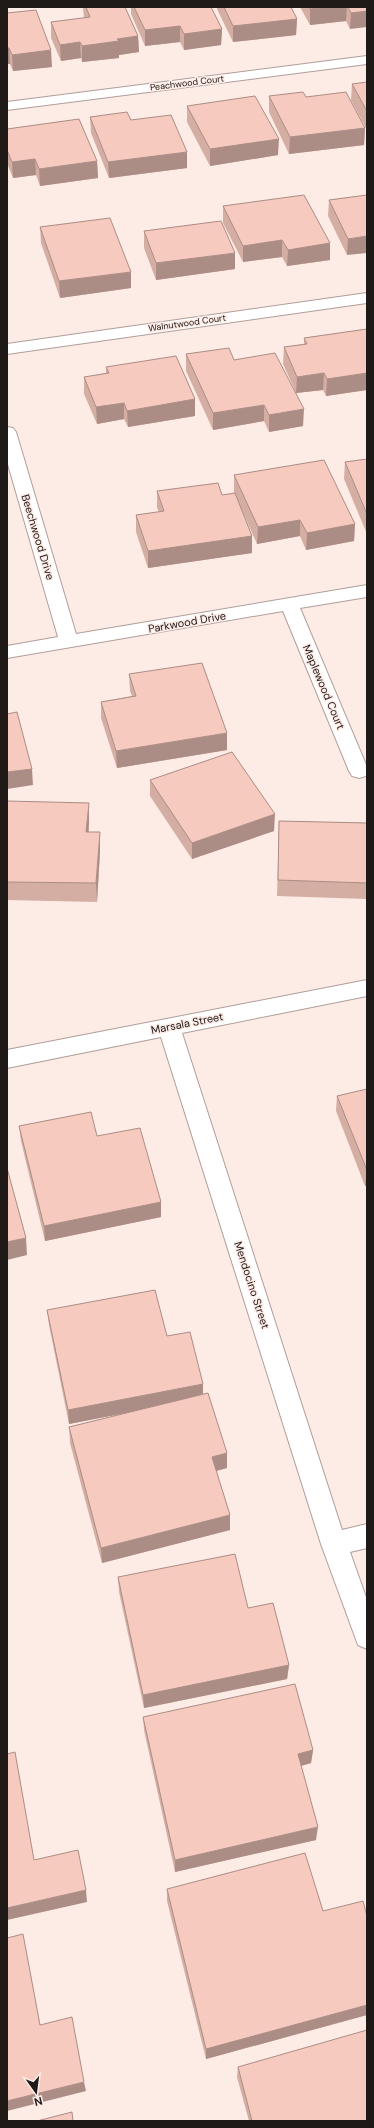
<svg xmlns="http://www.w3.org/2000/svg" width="374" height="2128" font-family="'DM Sans',sans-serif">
  <rect width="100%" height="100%" fill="#fdebe6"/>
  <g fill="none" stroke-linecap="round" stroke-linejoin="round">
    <!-- minor casing -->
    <g stroke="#af9e9a" stroke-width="2">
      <g id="minor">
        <path d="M367,56V64L7,110V102Z"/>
        <path d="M367,293V303L7,354V344Z"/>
        <path d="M7,427L13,428L16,432L76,634L367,585V597L300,608L367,767L366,776L359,778L352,776L349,771L283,611L7,658V646L58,637L7,461Z"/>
        <path d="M367,980V996L182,1033L342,1530L367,1524V1548L350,1552L367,1600V1649L358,1645L321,1544L161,1037L7,1068V1050Z"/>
      </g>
    </g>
    <!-- minor -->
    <use href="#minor" fill="#fff" fill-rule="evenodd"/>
  </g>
  <!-- wall -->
  <g fill="#d4aea3">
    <path d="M83,7H125L138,36L139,52L119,55V58L82,62L81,58L61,61L51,38V22L84,18Z"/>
    <path d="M131,7H211L222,29L221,45L184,50L180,42L145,46L131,14Z"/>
    <path d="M217,7H291L297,19L296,35L233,42L217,9Z"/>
    <path d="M300,7H367L350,29L346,21L310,25Z"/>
    <path d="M7,13L52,67L13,71L10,64H7Z"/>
    <path d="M367,82V130L351,100L352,84Z"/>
    <path d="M269,96L306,97L365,128L364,145L289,154L269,112Z"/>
    <path d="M187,106L278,155L210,166L187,122Z"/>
    <path d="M90,117L131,120L187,168L109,178L91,133Z"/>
    <path d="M7,129L97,161L98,178L40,186L36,175L13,178L7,163Z"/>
    <path d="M367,195L347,255L328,216L329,200Z"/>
    <path d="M223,206L330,243V260L287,266L282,257L243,262L223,223Z"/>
    <path d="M40,227L131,288L60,298L41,243Z"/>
    <path d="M144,231L235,269L156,280L144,248Z"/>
    <path d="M367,329V390L326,396L323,390L296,393L283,364L284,347L304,344V338Z"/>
    <path d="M186,354L234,360L303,426L269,432L264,421L213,430L186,371Z"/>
    <path d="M106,367L195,399V416L128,427L124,419L97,424L84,394V377L106,373Z"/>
    <path d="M367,459V534L344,479L345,462Z"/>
    <path d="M234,475L355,524L354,541L306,550L300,536L257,544L241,508L252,536V553L148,568L136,532V515L159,512L157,508V491L222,495L234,493Z"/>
    <path d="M129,674L227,750L117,768L101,718V702L132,696L130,691Z"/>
    <path d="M150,780L274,831L192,859L150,796Z"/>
    <path d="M7,801L89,821V832H100V851L97,902L7,900Z"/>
    <path d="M279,821L367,823V899L277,896Z"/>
    <path d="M367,1089V1185L365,1186L336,1111L337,1096Z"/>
    <path d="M19,1126L97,1136L161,1217L45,1241L21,1141Z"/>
    <path d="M47,1310L167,1336L203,1394L227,1468L216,1471L230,1530L102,1563L70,1443L69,1427L135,1411L69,1424L49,1325Z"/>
    <path d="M118,1577L248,1608L289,1665L287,1679L144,1708L119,1592Z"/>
    <path d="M143,1717L313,1750L311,1763L301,1766L316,1840L175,1872L144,1730Z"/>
    <path d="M167,1889L323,1911L367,1916V2015L206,2059L167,1901Z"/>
    <path d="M238,2067L367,2121H249L237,2077Z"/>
  </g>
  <!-- shaded-wall -->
  <g fill="#ac8d85">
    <path d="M330,7H347L346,21L310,25V9Z"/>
    <path d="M367,11V27L350,29L351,13Z"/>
    <path d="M297,19L296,35L233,42V26Z"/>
    <path d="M180,26V42L145,46V30Z"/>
    <path d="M222,29L221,45L184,50V34Z"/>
    <path d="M138,36L139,52L119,55V58L82,62V46L117,39Z"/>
    <path d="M80,42L81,58L61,61L60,45Z"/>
    <path d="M7,48H9L10,64H7Z"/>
    <path d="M51,50L52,67L13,71L12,55Z"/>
    <path d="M365,128L364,145L289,154L290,137Z"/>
    <path d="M279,139L278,155L210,166V149Z"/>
    <path d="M187,152V168L109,178L108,162Z"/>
    <path d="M35,159L36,175L13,178L12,162Z"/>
    <path d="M97,161L98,178L40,186L39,169Z"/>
    <path d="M367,236V253L347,255L348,239Z"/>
    <path d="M282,240V257L243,262V246Z"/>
    <path d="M330,243V260L287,266L288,250Z"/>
    <path d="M235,253V269L156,280V263Z"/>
    <path d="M131,272V288L60,298L59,281Z"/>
    <path d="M324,373L323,390L296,393L297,377Z"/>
    <path d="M367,373V390L326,396L327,379Z"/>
    <path d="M195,399V416L128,427L127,411Z"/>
    <path d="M124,403V419L97,424L96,407Z"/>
    <path d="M264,405V421L213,430V413Z"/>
    <path d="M304,409L303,426L269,432V415Z"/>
    <path d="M300,520V536L257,544L258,527Z"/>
    <path d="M355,524L354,541L306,550L307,533Z"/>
    <path d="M252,536V553L148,568V551Z"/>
    <path d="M227,733V750L117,768L116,751Z"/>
    <path d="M32,769L33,785L7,789V772Z"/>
    <path d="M89,803V821L87,851L86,832Z"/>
    <path d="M275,814L274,831L192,859V843Z"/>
    <path d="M100,832V851L97,902L96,883Z"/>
    <path d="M367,1170V1185L365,1186Z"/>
    <path d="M161,1202V1217L45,1241L44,1226Z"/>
    <path d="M26,1238L27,1255L7,1260V1242Z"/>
    <path d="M203,1384V1398L69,1424L68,1410Z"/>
    <path d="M227,1453V1468L212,1472V1457Z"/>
    <path d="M230,1515V1530L102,1563L101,1548Z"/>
    <path d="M289,1665L287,1679L144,1708L143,1695Z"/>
    <path d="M313,1750L311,1763L297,1767L298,1754Z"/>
    <path d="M318,1827L316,1840L175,1872V1860Z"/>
    <path d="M86,1890L87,1902L7,1920V1908Z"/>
    <path d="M367,2005V2015L206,2059V2049Z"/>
    <path d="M84,2082L86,2091L7,2111V2101Z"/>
  </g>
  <!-- building -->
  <g fill="#f6cabe" stroke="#ac8d85">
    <path d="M86,7H125L138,36L117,39L119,41L82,46L80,42L60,45L51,22L90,17Z"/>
    <path d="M134,7H211L222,29L184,34L180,26L145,30Z"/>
    <path d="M224,7H291L297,19L233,26Z"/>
    <path d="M309,7H330L310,9Z"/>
    <path d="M348,7H367V11L351,13Z"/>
    <path d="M36,10L51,50L12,55L9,48H7V13Z"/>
    <path d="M367,82V111L352,84Z"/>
    <path d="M303,92L306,97L346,92L365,128L290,137L269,96Z"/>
    <path d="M255,96L279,139L210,149L187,106Z"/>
    <path d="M127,112L131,120L171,115L187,152L108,162L90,117Z"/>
    <path d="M79,119L97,161L39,169L35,159L12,162L7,150V129Z"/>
    <path d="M304,195L330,243L288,250L282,240L243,246L223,206Z"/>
    <path d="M367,195V236L348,239L329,200Z"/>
    <path d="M110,218L131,272L59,281L40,227Z"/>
    <path d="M221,221L235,253L156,263L144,231Z"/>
    <path d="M367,329V373L327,379L324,373L297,377L284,347L307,344L304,338Z"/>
    <path d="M229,348L234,360L275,353L304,409L269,415L264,405L213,413L186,354Z"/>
    <path d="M176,356L195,399L127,411L124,403L96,407L84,377L109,373L106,367Z"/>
    <path d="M367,459V514L345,462Z"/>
    <path d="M324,460L355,524L307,533L300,520L258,527L234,475Z"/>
    <path d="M218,483L222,495L235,493L252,536L148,551L136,515L164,511L157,491Z"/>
    <path d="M202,663L227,733L116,751L101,702L136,696L129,674Z"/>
    <path d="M17,712L32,769L7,772V714Z"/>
    <path d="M232,752L275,814L192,843L150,780Z"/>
    <path d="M7,801L89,803L86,832H100L96,883L7,882Z"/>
    <path d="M279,821L367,823V883L278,880Z"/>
    <path d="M367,1089V1170L337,1096Z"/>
    <path d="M91,1112L97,1136L140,1128L161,1202L44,1226L19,1126Z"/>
    <path d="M7,1168L26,1238L7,1242Z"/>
    <path d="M155,1290L167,1336L190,1332L203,1384L68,1410L47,1310Z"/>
    <path d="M208,1393L227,1453L212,1457L230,1515L101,1548L69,1427Z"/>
    <path d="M235,1554L248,1608L273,1603L289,1665L143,1695L118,1577Z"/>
    <path d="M295,1684L313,1750L298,1754L318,1827L175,1860L143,1717Z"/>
    <path d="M15,1752L34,1860L78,1850L86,1890L7,1908V1754Z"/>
    <path d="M305,1853L323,1911L363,1901L367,1916V2005L206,2049L167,1889Z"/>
    <path d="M23,1934L40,2025L72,2017L84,2082L7,2101V1938Z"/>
    <path d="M367,2030V2121H252L238,2067Z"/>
    <path d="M72,2112L73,2121H37Z"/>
  </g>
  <g text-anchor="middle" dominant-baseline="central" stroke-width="3" stroke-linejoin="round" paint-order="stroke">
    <!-- far-street labels -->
    <g font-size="9" fill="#1f1917" stroke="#fdebe6">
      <text transform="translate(187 83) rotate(-7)">Peachwood Court</text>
      <text transform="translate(187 323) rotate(-8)">Walnutwood Court</text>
    </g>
    <!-- street labels -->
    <g font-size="11" fill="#1f1917" stroke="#fdebe6">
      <text transform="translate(38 537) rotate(73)">Beechwood Drive</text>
      <text transform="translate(187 622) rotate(-10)">Parkwood Drive</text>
      <text transform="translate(324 687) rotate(67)">Maplewood Court</text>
      <text transform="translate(187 1023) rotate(-11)">Marsala Street</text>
      <text transform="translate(252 1285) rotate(72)">Mendocino Street</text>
    </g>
  </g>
  <!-- border -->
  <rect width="374" height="2128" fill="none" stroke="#1f1917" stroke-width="16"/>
  <!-- north arrow -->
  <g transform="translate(36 2092) rotate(166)" stroke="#fdebe6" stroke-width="3" paint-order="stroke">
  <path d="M0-3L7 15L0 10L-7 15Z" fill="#1f1917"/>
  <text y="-6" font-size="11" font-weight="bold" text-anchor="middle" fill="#1f1917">N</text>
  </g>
</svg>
